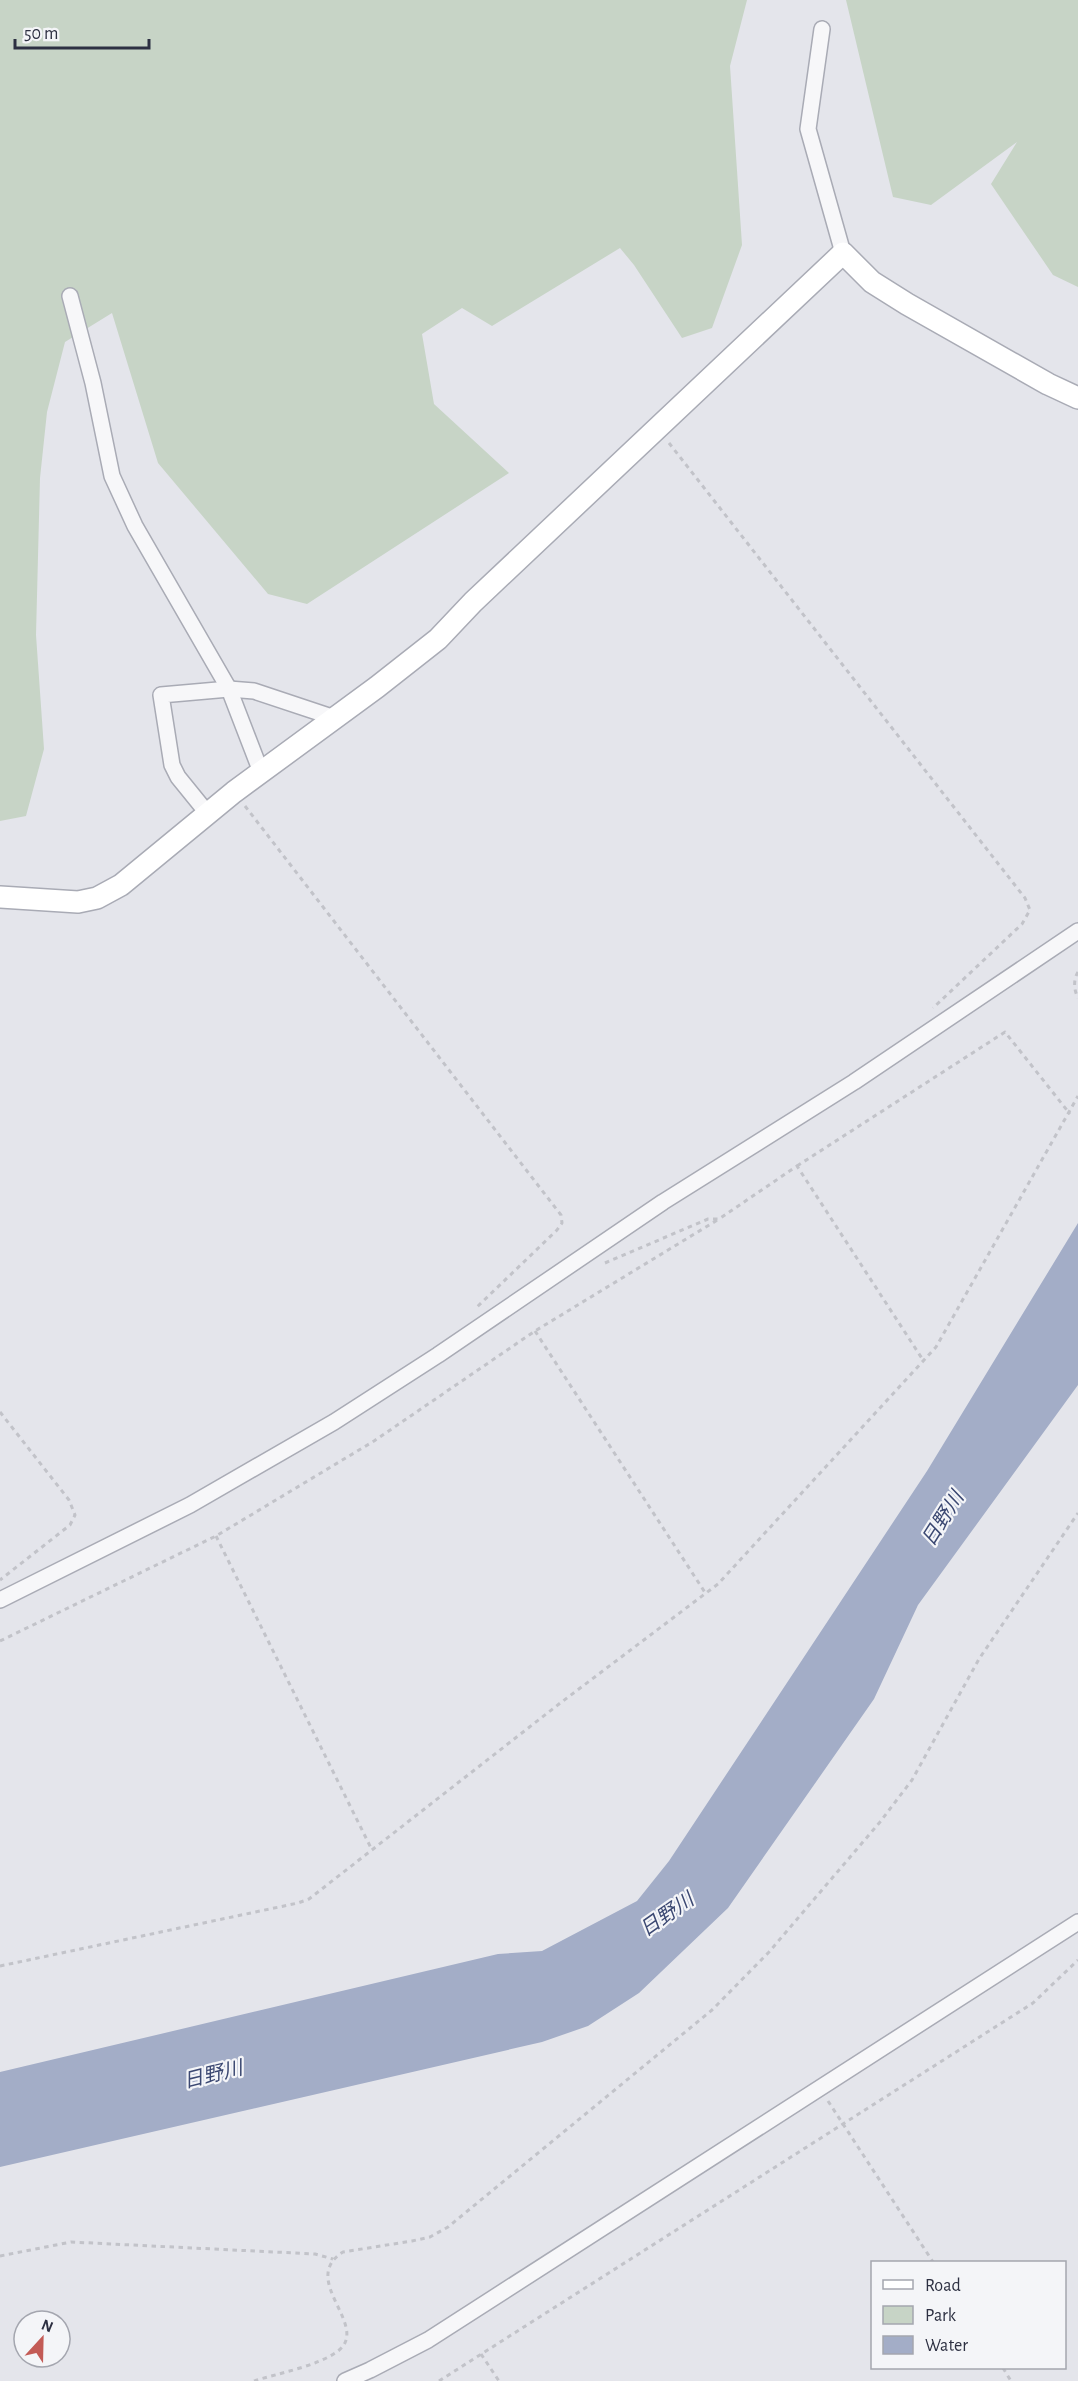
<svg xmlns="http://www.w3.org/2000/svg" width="1078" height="2381" font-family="'Alegreya Sans','Noto Sans JP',sans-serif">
  <rect width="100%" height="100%" fill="#e4e5eb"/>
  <!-- green -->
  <g fill="#c7d4c6">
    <path d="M0,0H747L730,66L742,245L712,328L682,338L634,265L620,248L492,326L462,308L422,334L434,404L509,473L307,604L268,594L158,463L112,313L65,342L47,412L40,478L36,635L44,749L26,816L0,821Z"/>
    <path d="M846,0H1078V287L1053,275L991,184L1017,142L931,205L893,197Z"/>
  </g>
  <!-- water -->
  <path fill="#a3adc7" d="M1078,1223V1385L918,1605L874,1699L728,1908L639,1993L588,2026L542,2042L0,2167V2072L498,1954L542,1951L637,1901L669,1861L927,1471Z"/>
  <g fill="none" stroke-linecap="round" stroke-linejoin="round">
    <!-- street casing -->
    <g stroke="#a9abb5" stroke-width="18">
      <g id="street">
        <path d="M822,29L808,129L843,253"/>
        <path d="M70,296L93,383L112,476L135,526L229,689L261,772"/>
        <path d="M208,814L178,777L172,765L161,695L229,689L254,691L335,718"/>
        <path d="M0,1600L190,1505L334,1422L438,1355L663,1202L854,1082L1078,931"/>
        <path d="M345,2381L370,2370L428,2340L1078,1922"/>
      </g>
    </g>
    <!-- secondary casing -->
    <g stroke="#a9abb5" stroke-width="24">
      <path id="secondary" d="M0,897L78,902L97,898L121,885L234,792L377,687L438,639L473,602L843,253L872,282L907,304L1048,384L1078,398"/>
    </g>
    <!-- path -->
    <g stroke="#c2c3c9" stroke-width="3" stroke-dasharray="4.5 4.5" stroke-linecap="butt">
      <path d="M669,443L1025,898L1030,910L1022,924L933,1008"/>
      <path d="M245,806L561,1215L562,1223L557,1230L477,1307"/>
      <path d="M1078,972C1073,980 1074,990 1078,998"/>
      <path d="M797,1166L1005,1032L1070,1114"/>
      <path d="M605,1263L708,1219H719L797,1166L923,1360"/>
      <path d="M535,1331L706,1594"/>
      <path d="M0,1412L69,1500L75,1515L70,1525L0,1580"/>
      <path d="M216,1536L372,1850"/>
      <path d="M0,1641L216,1536L374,1441L535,1331L719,1219"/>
      <path d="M0,1966L298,1903L309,1899L559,1704L718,1584L936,1347L1078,1096"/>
      <path d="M828,2101L933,2262"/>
      <path d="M0,2256L71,2242L315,2254L333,2259"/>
      <path d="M481,2354L499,2381"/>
      <path d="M1003,2368L1011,2381"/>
      <path d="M254,2381C279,2373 318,2366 338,2351C371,2326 298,2280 343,2252L412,2241L430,2237L448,2227L712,2010L769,1952L880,1822L912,1780L979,1659L1078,1513"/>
      <path d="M439,2381L1033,2003L1078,1960"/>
    </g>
    <!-- street -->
    <use href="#street" stroke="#f7f7f9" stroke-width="15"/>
    <!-- secondary -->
    <use href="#secondary" stroke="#fff" stroke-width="21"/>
  </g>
  <g text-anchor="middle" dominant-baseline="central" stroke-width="4.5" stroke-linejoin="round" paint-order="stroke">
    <!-- water labels -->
    <g font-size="20" font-style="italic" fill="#3b4872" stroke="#f4f5f8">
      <text transform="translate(943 1519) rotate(-58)">日野川</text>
      <text transform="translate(667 1915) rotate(-35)">日野川</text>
      <text transform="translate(213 2075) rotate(-14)">日野川</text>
    </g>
  </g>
  <!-- legend -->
  <rect x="871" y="2261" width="195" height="108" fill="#f4f5f8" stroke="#a4a6af" stroke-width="1.5"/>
  <rect x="883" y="2280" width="30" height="9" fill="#ffffff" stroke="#a4a6af" stroke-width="1.5"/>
  <text x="925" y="2291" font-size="18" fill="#2d3042">Road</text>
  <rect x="883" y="2306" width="30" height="18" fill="#c7d4c6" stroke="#a4a6af" stroke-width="1.5"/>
  <text x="925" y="2321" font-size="18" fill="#2d3042">Park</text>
  <rect x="883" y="2336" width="30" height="18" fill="#a3adc7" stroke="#a4a6af" stroke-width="1.5"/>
  <text x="925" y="2351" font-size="18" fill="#2d3042">Water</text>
  <!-- north arrow -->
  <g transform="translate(42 2339) rotate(22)"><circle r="28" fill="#f4f5f8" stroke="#a4a6af" stroke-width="1.5"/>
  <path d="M0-4.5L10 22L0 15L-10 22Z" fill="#c35b56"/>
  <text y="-9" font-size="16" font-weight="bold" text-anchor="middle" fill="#2d3042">N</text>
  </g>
  <!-- scale -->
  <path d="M15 39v9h134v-9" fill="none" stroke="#2d3042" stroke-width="3"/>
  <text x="24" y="39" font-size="18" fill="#2d3042" stroke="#f4f5f8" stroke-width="4.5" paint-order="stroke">50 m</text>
</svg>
